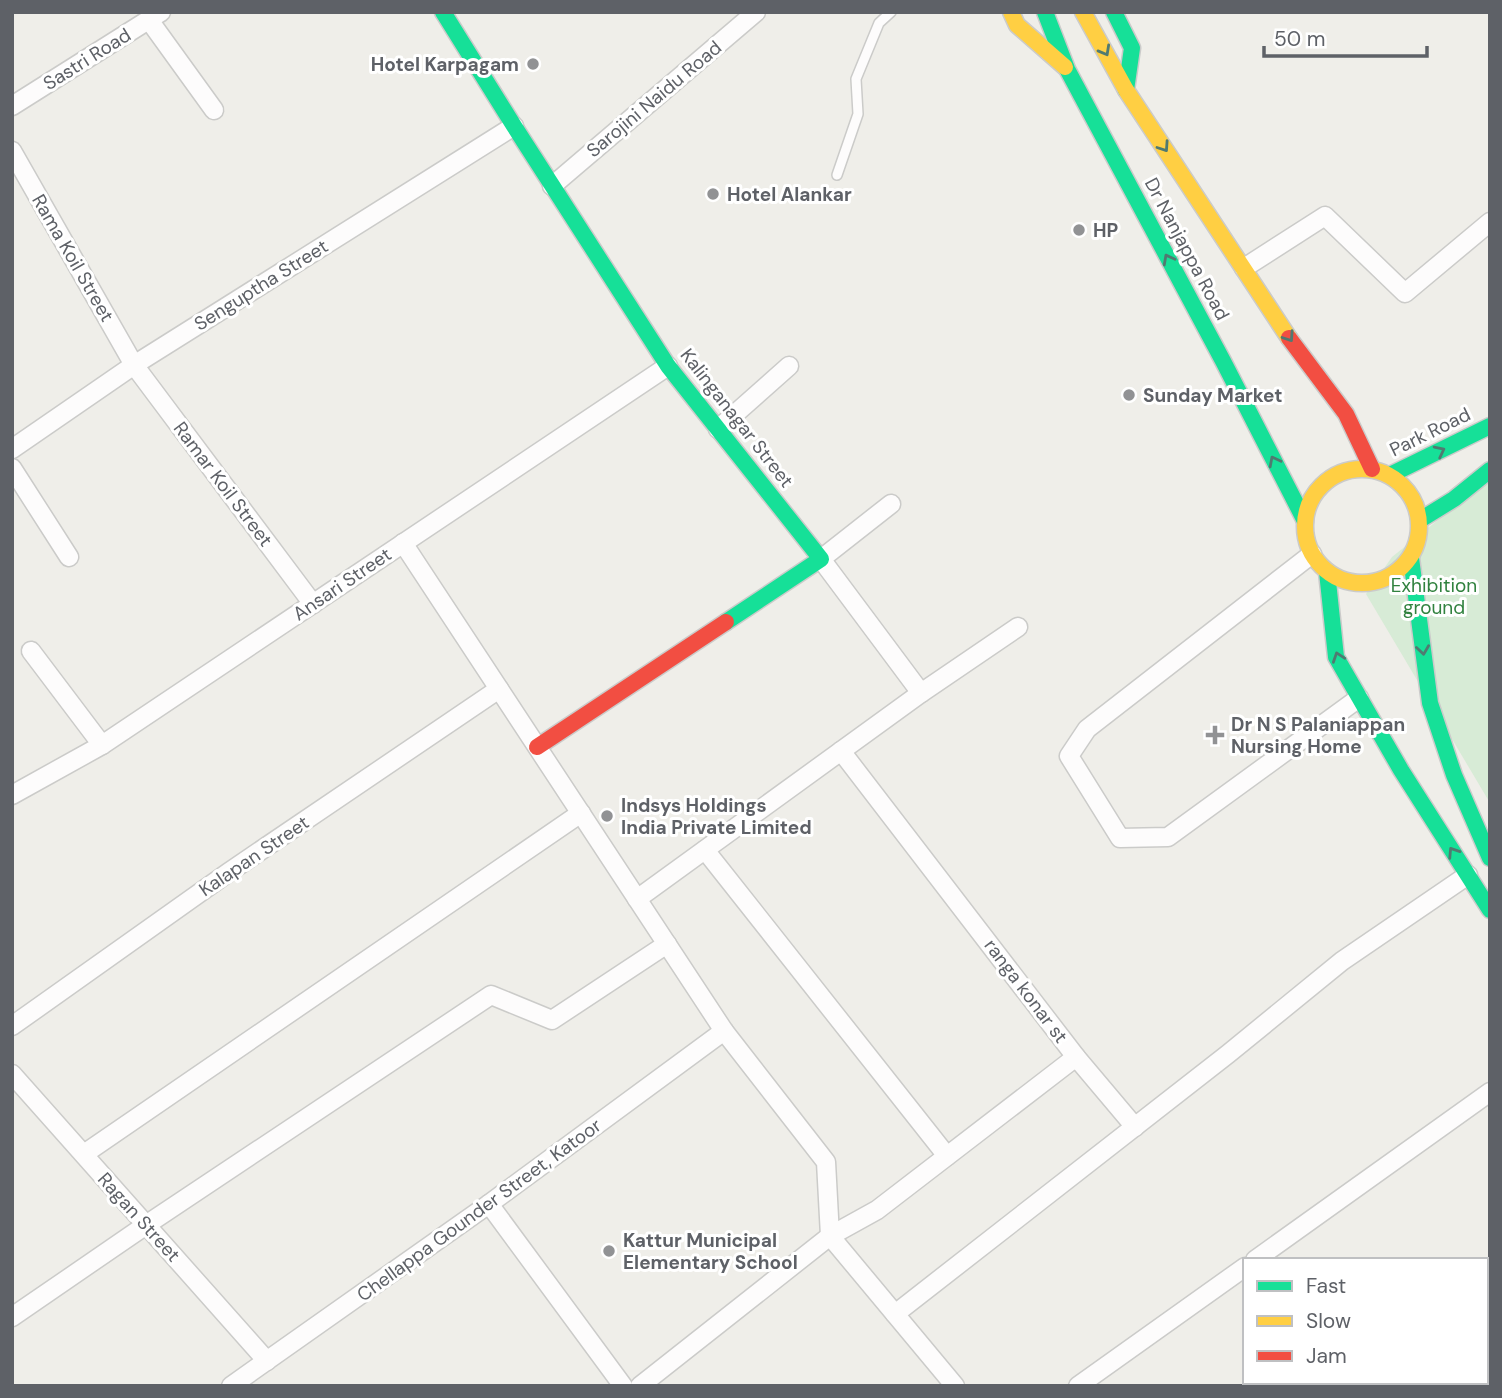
<svg xmlns="http://www.w3.org/2000/svg" width="1502" height="1398" font-family="'DM Sans',sans-serif">
  <rect width="100%" height="100%" fill="#efeee9"/>
  <!-- green -->
  <path fill="#d7ebd6" d="M1490,478V803L1366,594L1392,557Z"/>
  <g fill="none" stroke-linecap="round" stroke-linejoin="round">
    <!-- lane casing -->
    <g stroke="#cbcbc9" stroke-width="12">
      <g id="lane">
        <path d="M837,175L858,114L856,79L879,23L891,12"/>
        <path d="M1486,1280L1490,1278"/>
        <path d="M1373,1382L1375,1386"/>
        <path d="M1321,1386L1326,1382"/>
      </g>
    </g>
    <!-- street casing -->
    <g stroke="#cbcbc9" stroke-width="21">
      <g id="street">
        <path d="M149,20L214,110"/>
        <path d="M12,106L161,12"/>
        <path d="M12,151L134,365L313,604"/>
        <path d="M552,186L756,12"/>
        <path d="M1244,268L1325,216L1405,293L1490,222"/>
        <path d="M718,429L789,366"/>
        <path d="M12,449L134,365L514,126"/>
        <path d="M12,468L69,557"/>
        <path d="M891,504L821,559L921,693"/>
        <path d="M403,543L724,1031L826,1162L830,1236"/>
        <path d="M1312,554L1087,729L1069,756L1120,838L1168,837L1359,698"/>
        <path d="M31,651L102,745"/>
        <path d="M841,751L1076,1057L1135,1127"/>
        <path d="M12,795L102,745L668,366"/>
        <path d="M705,850L947,1156"/>
        <path d="M637,899L921,693L1018,627"/>
        <path d="M12,1026L229,872L499,689"/>
        <path d="M12,1074L267,1361"/>
        <path d="M84,1154L581,813"/>
        <path d="M489,1204L623,1386"/>
        <path d="M830,1236L955,1386"/>
        <path d="M1255,1260L1490,1092"/>
        <path d="M895,1314L1228,1054L1342,961L1468,875"/>
        <path d="M12,1317L146,1225L491,995L552,1020L667,944"/>
        <path d="M231,1386L489,1204L724,1031"/>
        <path d="M640,1386L830,1236L877,1210L1076,1057"/>
        <path d="M1078,1386L1245,1267"/>
      </g>
    </g>
    <!-- fast casing -->
    <g stroke="#cbcbca" stroke-width="19">
      <g id="fast">
        <path d="M443,12L514,126L668,366L821,559L726,622"/>
        <path d="M1045,12L1067,69L1223,361L1305,521"/>
        <path d="M1114,12L1132,48L1126,90"/>
        <path d="M1390,475L1490,426"/>
        <path d="M1420,520L1454,499L1490,470"/>
        <path d="M1411,558L1430,703L1454,775L1490,858"/>
        <path d="M1327,572L1336,657L1401,770L1490,910"/>
      </g>
    </g>
    <!-- slow casing -->
    <g stroke="#cbcbca" stroke-width="19">
      <g id="slow">
        <path d="M1011,12L1017,25L1065,67"/>
        <path d="M1083,12L1126,90L1289,338"/>
        <circle cx="1362" cy="526" r="57"/>
      </g>
    </g>
    <!-- jam casing -->
    <g stroke="#cbcbca" stroke-width="19">
      <g id="jam">
        <path d="M1289,338L1346,414L1372,469"/>
        <path d="M537,747L726,622"/>
      </g>
    </g>
    <!-- lane -->
    <use href="#lane" stroke="#fdfcfc" stroke-width="9"/>
    <!-- street -->
    <use href="#street" stroke="#fdfcfc" stroke-width="18"/>
    <!-- fast -->
    <use href="#fast" stroke="#16e098" stroke-width="16"/>
    <!-- slow -->
    <use href="#slow" stroke="#ffcf43" stroke-width="16"/>
    <!-- jam -->
    <use href="#jam" stroke="#f24e42" stroke-width="16"/>
  </g>
  <!-- one-way arrows -->
  <defs><path id="oneway-chevron" d="M-2-3.5L2.5 0L-2 3.5" fill="none" stroke-width="1.6" stroke-linecap="round" stroke-linejoin="round" transform="scale(1.75)"/></defs>
  <g stroke="#507a71">
    <use href="#oneway-chevron" transform="translate(1105 51) rotate(61)"/>
    <use href="#oneway-chevron" transform="translate(1164 147) rotate(56)"/>
    <use href="#oneway-chevron" transform="translate(1168 259) rotate(-118)"/>
    <use href="#oneway-chevron" transform="translate(1289 337) rotate(56)"/>
    <use href="#oneway-chevron" transform="translate(1440 451) rotate(-27)"/>
    <use href="#oneway-chevron" transform="translate(1274 461) rotate(-117)"/>
    <use href="#oneway-chevron" transform="translate(1423 650) rotate(82)"/>
    <use href="#oneway-chevron" transform="translate(1338 657) rotate(-109)"/>
    <use href="#oneway-chevron" transform="translate(1453 852) rotate(-123)"/>
  </g>
  <!-- markers -->
  <g fill="#919294" stroke="#fff" stroke-width="2.5">
    <circle cx="533" cy="64" r="7"/>
    <circle cx="713" cy="194" r="7"/>
    <circle cx="1079" cy="230" r="7"/>
    <circle cx="1129" cy="395" r="7"/>
    <path d="M1211.5 724.5h7v7h7v7h-7v7h-7v-7h-7v-7h7z"/>
    <circle cx="607" cy="816" r="7"/>
    <circle cx="609" cy="1251" r="7"/>
  </g>
  <g text-anchor="middle" dominant-baseline="central" stroke-width="6" stroke-linejoin="round" paint-order="stroke">
    <!-- street labels -->
    <g font-size="19" fill="#5e6167" stroke="#fff">
      <text transform="translate(87 59) rotate(-32)">Sastri Road</text>
      <text transform="translate(654 99) rotate(-40)">Sarojini Naidu Road</text>
      <text transform="translate(1187 249) rotate(62)">Dr Nanjappa Road</text>
      <text transform="translate(73 258) rotate(60)">Rama Koil Street</text>
      <text transform="translate(261 285) rotate(-32)">Senguptha Street</text>
      <text transform="translate(737 418) rotate(52)">Kalinganagar Street</text>
      <text transform="translate(1430 432) rotate(-26)">Park Road</text>
      <text transform="translate(223 484) rotate(53)">Ramar Koil Street</text>
      <text transform="translate(342 584) rotate(-34)">Ansari Street</text>
      <text transform="translate(254 856) rotate(-34)">Kalapan Street</text>
      <text transform="translate(1026 991) rotate(53)">ranga konar st</text>
      <text transform="translate(479 1210) rotate(-36)">Chellappa Gounder Street, Katoor</text>
      <text transform="translate(139 1217) rotate(48)">Ragan Street</text>
    </g>
    <!-- poi labels -->
    <g font-size="19" font-weight="bold" fill="#5e6167" stroke="#fff" text-anchor="start">
      <text x="519" y="64" text-anchor="end">Hotel Karpagam</text>
      <text x="727" y="194">Hotel Alankar</text>
      <text x="1093" y="230">HP</text>
      <text x="1143" y="395">Sunday Market</text>
      <text x="1231" y="724">Dr N S Palaniappan<tspan x="1231" dy="22">Nursing Home</tspan></text>
      <text x="621" y="805">Indsys Holdings<tspan x="621" dy="22">India Private Limited</tspan></text>
      <text x="623" y="1240">Kattur Municipal<tspan x="623" dy="22">Elementary School</tspan></text>
    </g>
    <!-- park labels -->
    <g font-size="19" fill="#31823f" stroke="#fff">
      <text x="1434" y="585">Exhibition<tspan x="1434" dy="22">ground</tspan></text>
    </g>
  </g>
  <!-- border -->
  <rect width="1502" height="1398" fill="none" stroke="#5e6167" stroke-width="28"/>
  <!-- legend -->
  <rect x="1243" y="1258" width="245" height="126" fill="#ffffff" stroke="#bfc0c2" stroke-width="2"/>
  <rect x="1257" y="1281" width="35" height="10" fill="#16e098" stroke="#bfc0c2" stroke-width="2"/>
  <text x="1306" y="1293" font-size="21" fill="#5e6167">Fast</text>
  <rect x="1257" y="1316" width="35" height="10" fill="#ffcf43" stroke="#bfc0c2" stroke-width="2"/>
  <text x="1306" y="1328" font-size="21" fill="#5e6167">Slow</text>
  <rect x="1257" y="1351" width="35" height="10" fill="#f24e42" stroke="#bfc0c2" stroke-width="2"/>
  <text x="1306" y="1363" font-size="21" fill="#5e6167">Jam</text>
  <!-- scale -->
  <path d="M1264 46v10h163v-10" fill="none" stroke="#5e6167" stroke-width="3.5"/>
  <text x="1274" y="46" font-size="21" fill="#5e6167" stroke="#ffffff" stroke-width="5" paint-order="stroke">50 m</text>
</svg>
